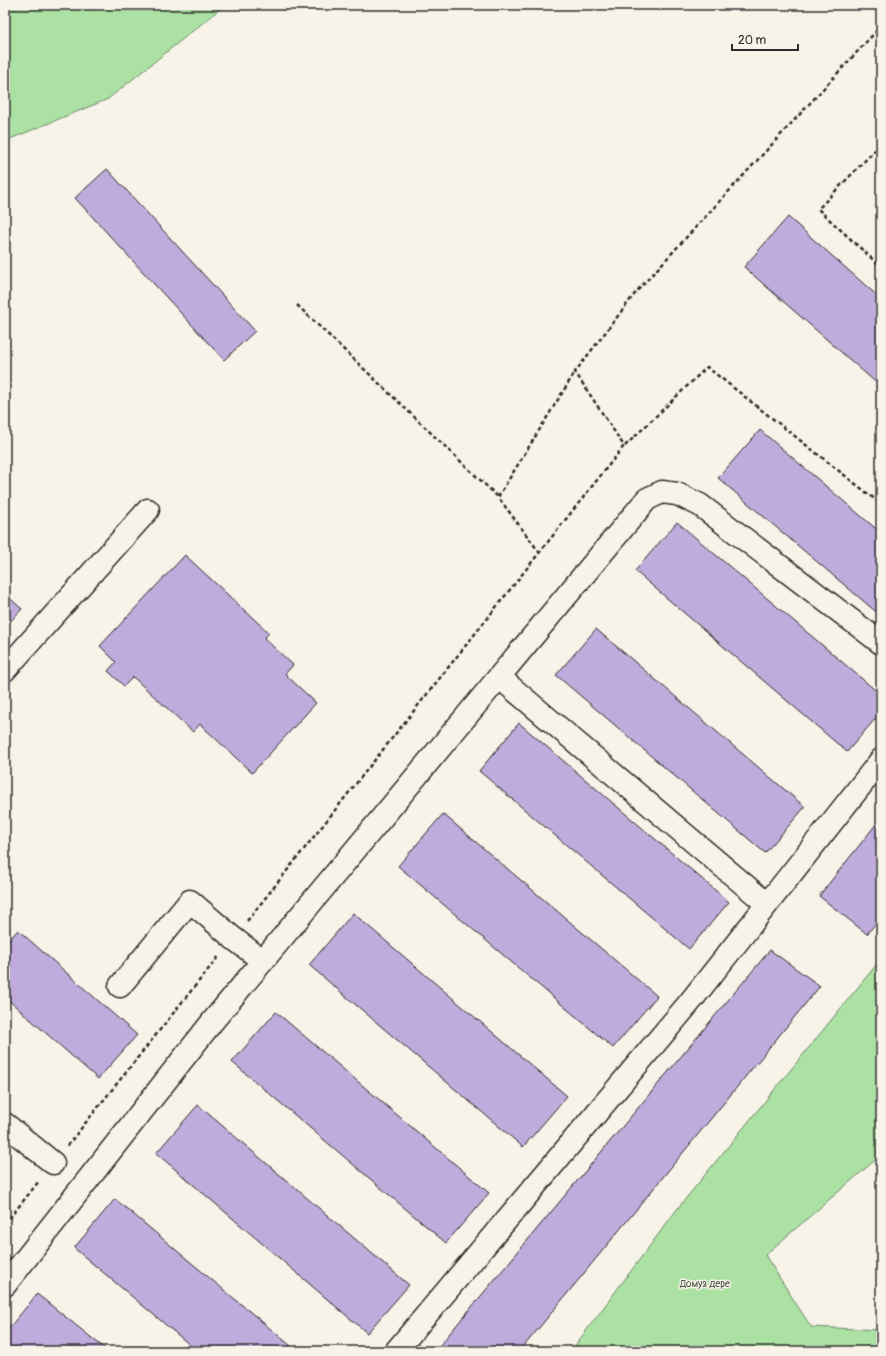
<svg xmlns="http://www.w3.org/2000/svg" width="886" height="1356" font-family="Pangolin,sans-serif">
  <rect width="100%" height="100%" fill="#f7f3e8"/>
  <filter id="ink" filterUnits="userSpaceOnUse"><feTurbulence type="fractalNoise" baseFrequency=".025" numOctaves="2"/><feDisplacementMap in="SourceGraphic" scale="8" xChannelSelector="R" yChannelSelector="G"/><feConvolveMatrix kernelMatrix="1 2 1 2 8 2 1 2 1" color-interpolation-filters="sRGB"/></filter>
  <g filter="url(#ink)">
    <!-- green -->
    <g fill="#ace1a4" stroke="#6c8668">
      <path d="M5,5H225L108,99L5,141Z"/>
      <path d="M881,959V1155L765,1255L811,1327L881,1330V1351H571L678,1208Z"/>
    </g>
    <!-- building -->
    <g fill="#c0acdc" stroke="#2b2b2b">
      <path d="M107,169L255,331L224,360L75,198Z"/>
      <path d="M788,217L881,299V387L744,267Z"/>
      <path d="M760,430L881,533V616L718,478Z"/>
      <path d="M677,522L881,695V712L847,752L635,571Z"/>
      <path d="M185,555L269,633L264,638L293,665L285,674L316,703L252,773L200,724L193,732L133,677L124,686L108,671L116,662L100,646Z"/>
      <path d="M5,594L22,609L5,627Z"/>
      <path d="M596,629L805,807L765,853L556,675Z"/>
      <path d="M519,723L729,902L689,949L479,771Z"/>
      <path d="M443,814L657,996L613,1048L398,866Z"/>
      <path d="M881,818V917L867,934L819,896Z"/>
      <path d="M353,913L567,1096L523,1147L309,965Z"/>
      <path d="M18,930L137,1035L98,1079L5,997V944Z"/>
      <path d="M770,950L820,986L520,1351H435Z"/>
      <path d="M276,1012L489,1193L446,1243L232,1062Z"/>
      <path d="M198,1105L409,1285L367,1333L156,1153Z"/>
      <path d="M115,1199L297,1351H197L74,1248Z"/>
      <path d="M37,1294L108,1351H5V1333Z"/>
    </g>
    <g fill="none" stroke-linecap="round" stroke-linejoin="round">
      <!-- minor casing -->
      <g stroke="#2b2b2b" stroke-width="25">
        <g id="minor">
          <path d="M5,670L148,510"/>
          <path d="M499,677L767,904"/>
          <path d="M120,986L190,901L233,938L263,961"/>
          <path d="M5,1124L53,1163"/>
          <path d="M5,1285L212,1022L647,499L662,492L677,494L700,505L881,643"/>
          <path d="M396,1351L690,1002L881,760"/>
        </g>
      </g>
      <!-- path -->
      <g stroke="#2b2b2b" stroke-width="2.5" stroke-dasharray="4 3" stroke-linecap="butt">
        <path d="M881,144L818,209L881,267"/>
        <path d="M297,305L498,497"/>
        <path d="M625,446L707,367L881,504"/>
        <path d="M540,553L498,497L575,372"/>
        <path d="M247,921L624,446L575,372L637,291L881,26"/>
        <path d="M67,1146L219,956"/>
        <path d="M5,1224L39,1181"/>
      </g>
      <!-- minor -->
      <use href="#minor" stroke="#f7f3e8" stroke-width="22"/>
    </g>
  </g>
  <g text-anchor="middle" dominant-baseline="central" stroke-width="3" stroke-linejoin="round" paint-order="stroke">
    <!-- park labels -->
    <g font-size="10" fill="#4b5849" stroke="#f7f3e8">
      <text x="705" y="1284">Домуз дере</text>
    </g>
  </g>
  <!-- margin -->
  <rect width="886" height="1356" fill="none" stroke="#f7f3e8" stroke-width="20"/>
  <rect x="10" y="10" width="866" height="1336" fill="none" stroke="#2b2b2b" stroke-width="1.5" filter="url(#ink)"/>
  <!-- scale -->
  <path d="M732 44v6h66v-6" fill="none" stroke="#2b2b2b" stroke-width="2"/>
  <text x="738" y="44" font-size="12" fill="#2b2b2b" stroke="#f7f3e8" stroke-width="3" paint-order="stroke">20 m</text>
</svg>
